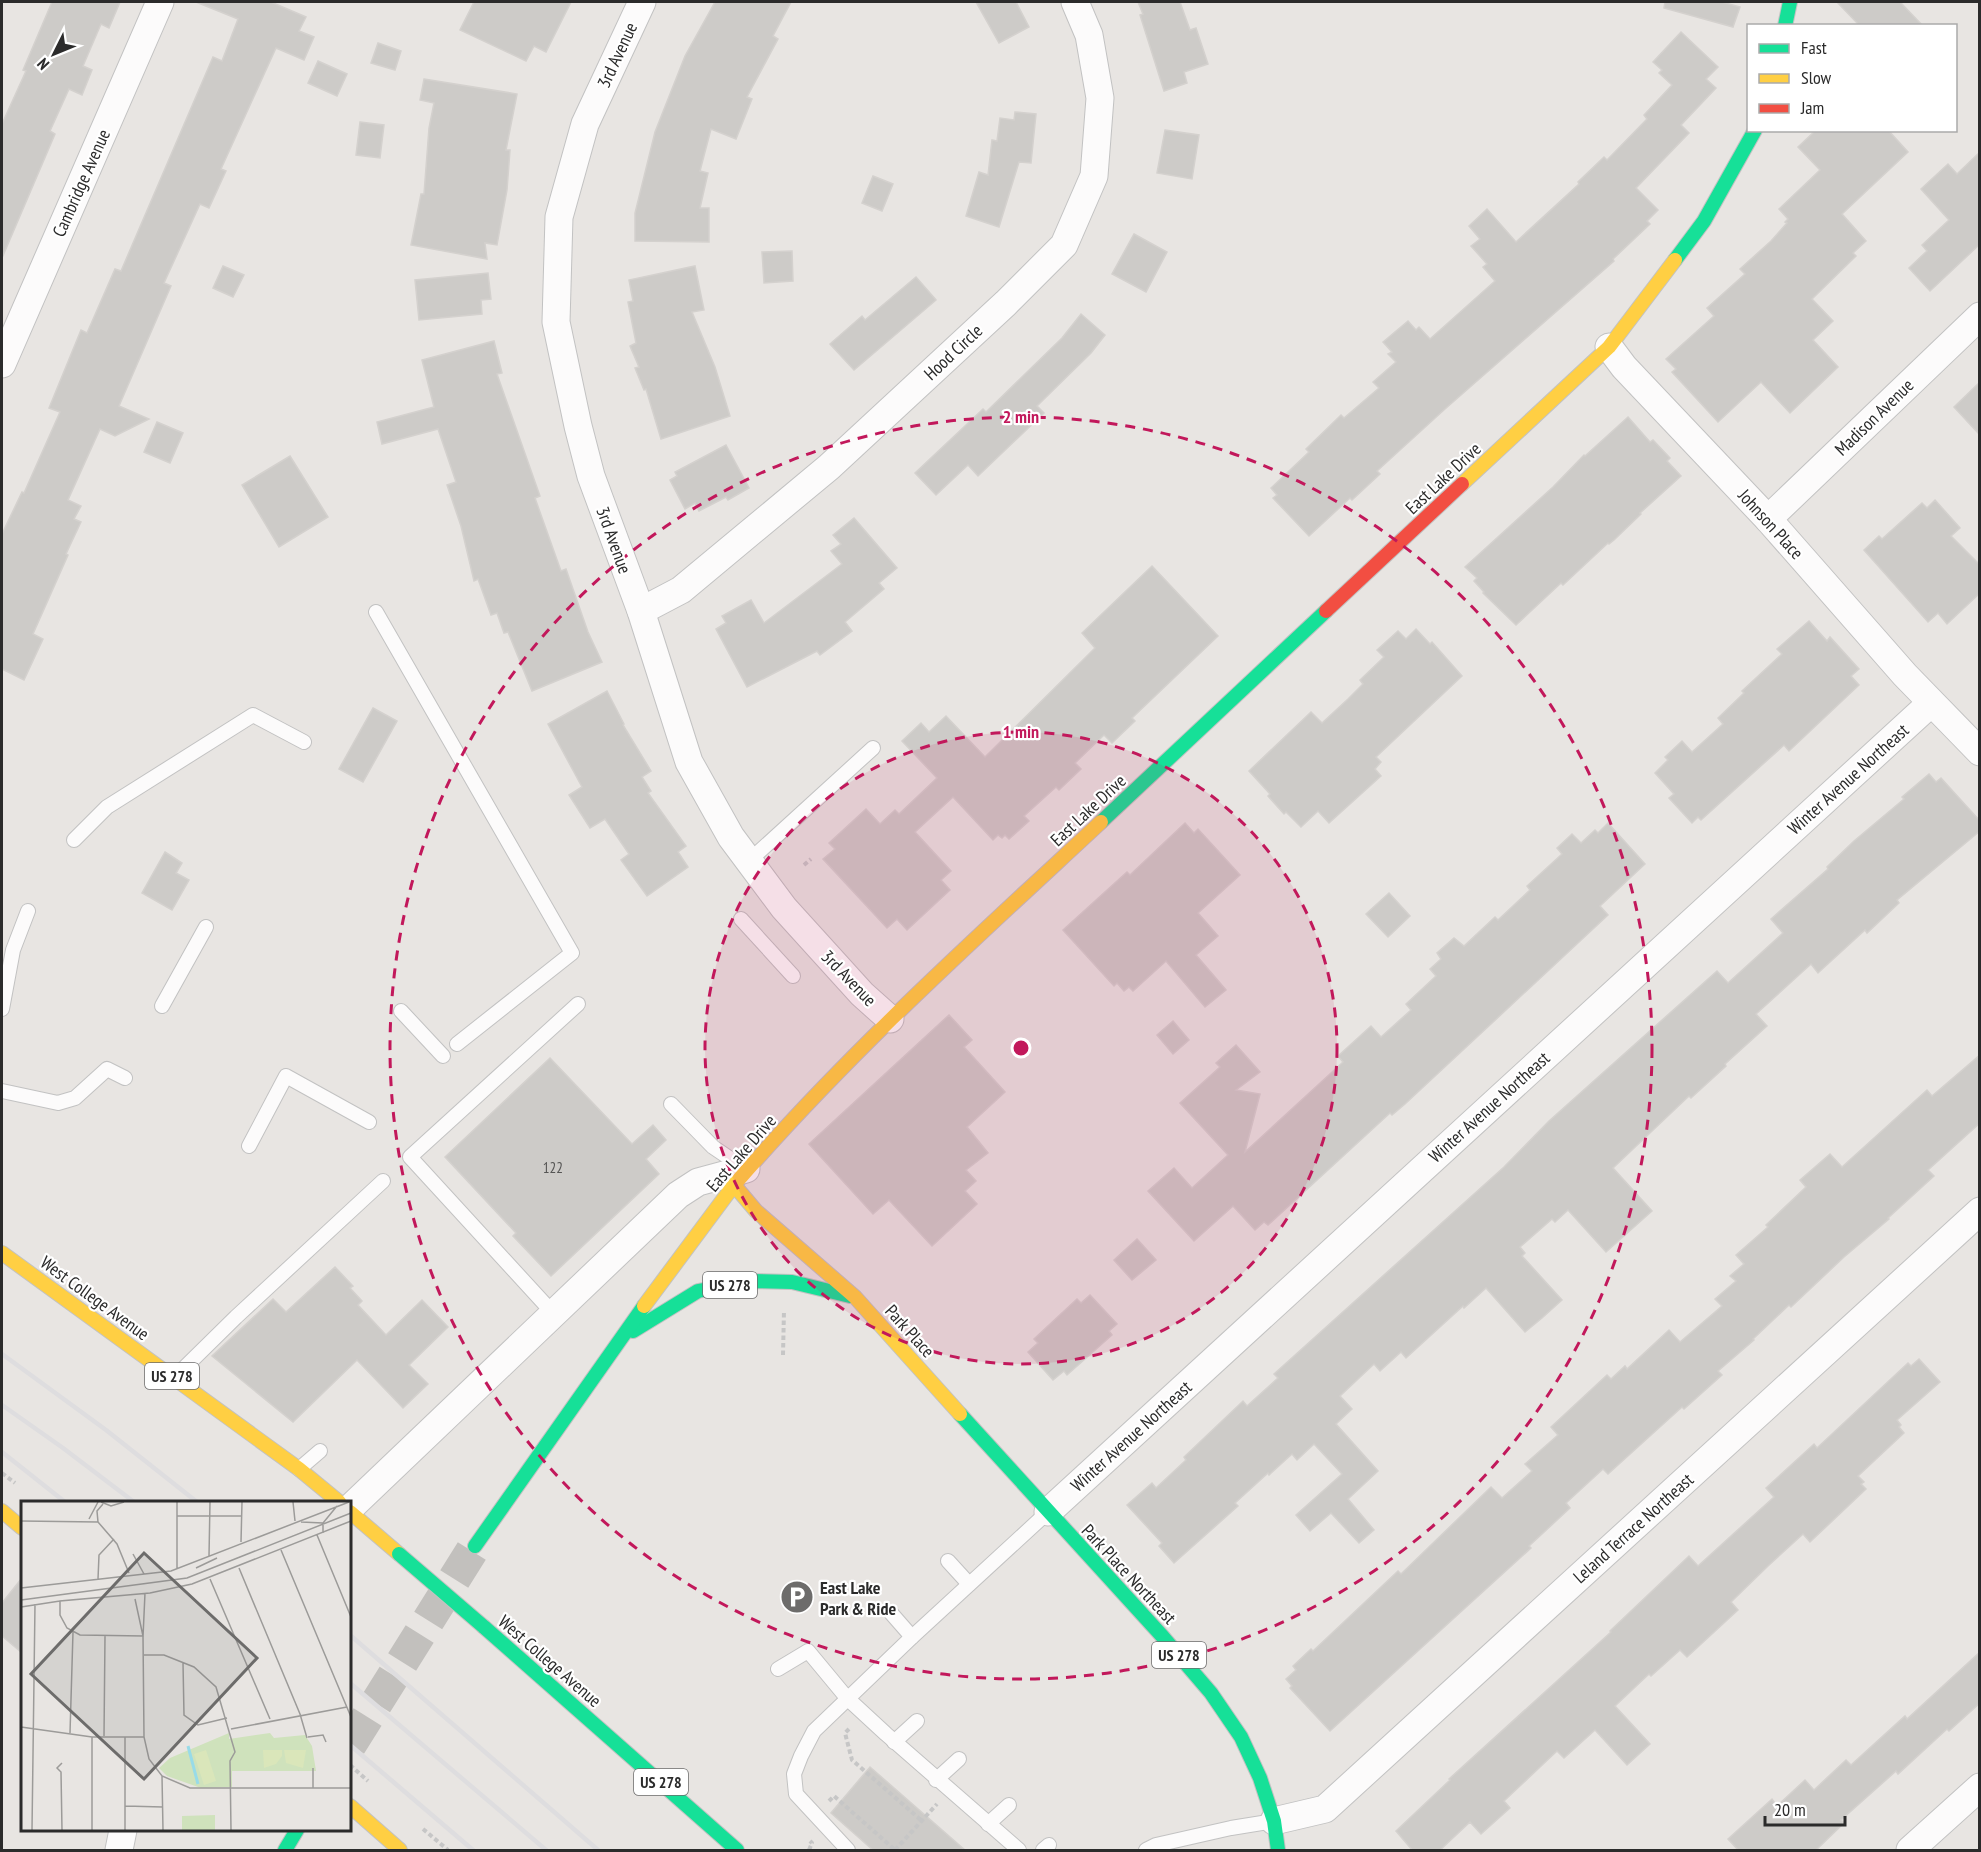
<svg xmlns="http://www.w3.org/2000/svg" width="1981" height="1852" font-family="'PT Sans Narrow',sans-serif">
  <rect width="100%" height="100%" fill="#e8e5e2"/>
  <!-- building -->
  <g fill="#cdcbc8" stroke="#d4d1ce" stroke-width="1.5">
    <path d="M52,2H120L109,28L101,24L83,66L92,70L82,95L69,89L50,131L55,134L2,258V124L26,71L23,70Z"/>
    <path d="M196,2H271L306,17L299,31L314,37L304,60L276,48L221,169L226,171L209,208L200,204L164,283L171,286L119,406L149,419L115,436L100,429L68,500L81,506L74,519L81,522L66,554L68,555L33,634L43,639L24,680L2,669V534L22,492L24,493L60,412L49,408L81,330L87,333L115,269L121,271L213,57L222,61L238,19Z"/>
    <path d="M474,2H571L546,52L534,46L526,61L460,30Z"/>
    <path d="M715,2H791L773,36L778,39L747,97L752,99L736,139L711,129L700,171L708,173L700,208H709V242L635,241V213L655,132L685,56Z"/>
    <path d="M976,2H1016L1029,27L999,43Z"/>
    <path d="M1138,2H1180L1190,30L1196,28L1208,64L1184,72L1187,83L1164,91L1140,15L1143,14Z"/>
    <path d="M1665,2H1722L1740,7L1733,27L1664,8Z"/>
    <path d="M1837,2H1900L1923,26H1860Z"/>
    <path d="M1681,32L1718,67L1706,79L1716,88L1681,125L1689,133L1636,188L1658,210L1647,221L1650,224L1613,259L1614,261L1445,409L1377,471L1380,474L1352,500L1350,498L1309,536L1273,498L1277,495L1271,488L1309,452L1306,449L1341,415L1344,418L1379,388L1373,382L1396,362L1388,354L1392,352L1383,342L1408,321L1416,330L1419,327L1430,339L1495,281L1483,267L1487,264L1471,246L1480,239L1469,226L1487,209L1516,242L1579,184L1578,182L1604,157L1607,160L1647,119L1644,115L1672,85L1659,73L1662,70L1653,62Z"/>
    <path d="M378,43L401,51L395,70L371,63Z"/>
    <path d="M318,61L347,74L337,96L308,83Z"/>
    <path d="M424,79L517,94L506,150H510L507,190L497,245L485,243L487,259L411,245L421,194H424L429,128L434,103L420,100Z"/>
    <path d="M1015,112L1036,114L1031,163L1019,162L999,227L966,216L979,172L988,175L992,140L997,141L1000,118L1014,120Z"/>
    <path d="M360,122L384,125L380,158L356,155Z"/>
    <path d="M1165,130L1199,135L1192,179L1157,173Z"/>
    <path d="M1816,130H1888L1908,152L1842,214L1866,241L1853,253L1856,256L1812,299L1833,321L1813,340L1838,367L1790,413L1761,382L1718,422L1672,372L1676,369L1666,359L1714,316L1707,308L1745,274L1740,269L1771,241L1787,223L1785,222L1788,219L1779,209L1820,170L1798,147Z"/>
    <path d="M1980,152V244L1930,291L1909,268L1927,251L1922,245L1949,220L1921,189L1948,164L1957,174Z"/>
    <path d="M873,176L893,184L882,211L862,203Z"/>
    <path d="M1134,234L1167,252L1146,292L1112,274Z"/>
    <path d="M792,251L793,281L764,283L762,252Z"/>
    <path d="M223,266L244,275L233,297L213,288Z"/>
    <path d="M695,266L704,310L692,312L715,367L730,416L661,439L646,389L644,390L635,368L639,367L630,346L636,343L628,302L633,301L629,280Z"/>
    <path d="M488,273L491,299L481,300L482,314L419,320L415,280Z"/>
    <path d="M916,277L936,300L854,370L830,344L862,316L865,320Z"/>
    <path d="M1081,314L1105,335L1091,353L1037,406L1044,413L978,476L968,465L936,495L915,473L983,409L986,412L1062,338Z"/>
    <path d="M494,341L502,373L497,374L540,496L535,498L561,571L566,569L588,632L602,662L532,691L508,632L504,633L497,613L491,615L478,579L474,581L461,526L447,485L456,482L438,429L382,444L377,422L434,407L422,360Z"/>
    <path d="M1980,382V435L1954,407Z"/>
    <path d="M1628,417L1650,442L1653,440L1670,458L1667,461L1681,476L1640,513L1641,514L1614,540L1609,544L1608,543L1563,585L1561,583L1516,625L1483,593L1484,592L1474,581L1477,578L1465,567L1553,487L1584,455L1585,456Z"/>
    <path d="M157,422L183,433L170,463L144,452Z"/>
    <path d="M726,445L749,488L728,500L726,497L699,511L695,503L685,509L670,480L677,476L675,472Z"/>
    <path d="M290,456L328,517L279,547L242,485Z"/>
    <path d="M1935,500L1960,528L1951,536L1980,565V593L1947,624L1938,613L1928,622L1864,550L1879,536L1882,539L1922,503L1927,508Z"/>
    <path d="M854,518L897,568L879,583L884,589L845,622L852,631L820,655L817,651L747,687L716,629L726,623L722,616L751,600L764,623L842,564L831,551L841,544L833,535Z"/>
    <path d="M1152,566L1218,636L1132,718L1135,721L1112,743L1104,735L1075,763L1081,769L1059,790L1056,787L1024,816L1029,821L1009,839L1005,835L1002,838L998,835L993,840L953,797L915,832L951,871L941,880L950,890L907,930L897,919L887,928L823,859L835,849L829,843L866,809L880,824L895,810L899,814L937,778L902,741L921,723L929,732L946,716L985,757L1095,648L1082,633Z"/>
    <path d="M1809,621L1827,641L1830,637L1859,669L1851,676L1859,685L1789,751L1784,745L1701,820L1698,817L1692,823L1669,798L1674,794L1655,773L1668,760L1665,757L1682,741L1692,752L1723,724L1718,718L1744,693L1742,691L1782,654L1777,649Z"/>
    <path d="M1416,629L1430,644L1432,642L1462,676L1376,757L1381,762L1375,769L1381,776L1329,823L1318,811L1301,827L1286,812L1284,814L1268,796L1270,794L1249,771L1311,712L1322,723L1348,699L1363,684L1360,680L1384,657L1377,650L1398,631L1406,639Z"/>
    <path d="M607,691L624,724L623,725L651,771L642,777L651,791L648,793L686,846L678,852L688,867L647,896L621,860L629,854L605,819L590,828L569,795L582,787L548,724Z"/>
    <path d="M373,708L397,721L363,782L339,769Z"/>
    <path d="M1929,774L1936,782L1941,778L1980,821V831L1897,900L1899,903L1867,933L1865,930L1818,973L1811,964L1756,1014L1767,1026L1725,1064L1726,1066L1691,1098L1689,1096L1613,1168L1652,1211L1606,1252L1568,1210L1555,1222L1552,1219L1520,1247L1525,1253L1522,1256L1562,1300L1542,1318L1525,1332L1486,1288L1464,1308L1463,1306L1406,1358L1401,1352L1380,1371L1374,1364L1340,1396L1352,1409L1336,1424L1378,1471L1348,1499L1374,1530L1359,1543L1331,1513L1310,1531L1296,1515L1342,1474L1314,1444L1297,1460L1292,1454L1269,1475L1268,1473L1235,1503L1238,1506L1174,1563L1159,1546L1162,1543L1127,1505L1152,1483L1156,1488L1186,1460L1184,1457L1243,1401L1247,1406L1278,1378L1274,1374L1504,1167L1549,1121L1717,971L1728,983L1783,933L1771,919L1828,869L1827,867L1854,841L1904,799L1902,797Z"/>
    <path d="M1185,823L1194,833L1198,829L1240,875L1198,913L1218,936L1196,955L1226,990L1205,1007L1166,961L1133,991L1129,987L1124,991L1117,983L1114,986L1063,930L1127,872L1130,875Z"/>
    <path d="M1608,823L1645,864L1600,906L1608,915L1405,1104L1392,1115L1390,1113L1268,1225L1264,1222L1255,1230L1233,1206L1194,1241L1148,1191L1174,1168L1192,1188L1228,1155L1180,1103L1220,1067L1216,1063L1236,1045L1260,1072L1236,1090L1260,1094L1245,1152L1343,1062L1338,1056L1371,1026L1381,1037L1411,1010L1406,1004L1436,976L1430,969L1441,959L1437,953L1454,938L1464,946L1495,917L1498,920L1530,890L1527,886L1562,854L1557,848L1572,834L1581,843L1595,830L1598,833Z"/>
    <path d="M165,852L182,863L176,873L189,880L172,910L142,893Z"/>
    <path d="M1389,893L1410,916L1388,937L1366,914Z"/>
    <path d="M949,1015L972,1040L964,1047L1005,1092L967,1127L988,1153L966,1170L976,1181L965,1191L977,1204L932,1246L889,1200L873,1214L809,1144Z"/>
    <path d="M1173,1021L1189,1040L1173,1054L1157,1035Z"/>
    <path d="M1980,1055V1123L1928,1170L1934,1176L1888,1218L1889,1219L1844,1257L1791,1307L1789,1305L1753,1339L1754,1340L1718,1371L1722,1375L1684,1409L1682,1407L1608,1474L1603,1469L1566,1503L1570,1508L1529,1546L1531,1548L1330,1731L1290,1688L1292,1686L1286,1679L1296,1670L1293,1666L1311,1649L1313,1651L1398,1571L1401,1574L1491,1487L1502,1498L1532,1471L1525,1464L1558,1435L1551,1427L1607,1375L1611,1379L1625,1366L1627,1369L1669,1330L1680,1342L1722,1306L1715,1299L1736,1281L1730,1276L1744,1264L1736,1255L1768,1227L1766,1225L1806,1187L1800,1180L1830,1154L1842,1167L1927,1090L1932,1096Z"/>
    <path d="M550,1058L632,1144L653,1125L666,1140L646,1159L659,1174L551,1276L513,1236L516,1233L445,1157Z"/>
    <path d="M1137,1239L1156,1260L1132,1280L1114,1260Z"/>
    <path d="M335,1267L353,1286L350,1288L362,1301L358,1305L386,1335L422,1300L448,1327L409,1365L428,1384L403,1408L357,1360L293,1422L212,1356L273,1299L286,1312Z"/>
    <path d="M1090,1295L1117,1324L1109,1331L1112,1335L1067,1375L1064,1371L1053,1380L1028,1352L1038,1343L1034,1339L1077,1299L1081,1303Z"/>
    <path d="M1919,1359L1940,1382L1897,1420L1901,1425L1899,1427L1904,1433L1858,1476L1864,1482L1861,1484L1866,1489L1810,1542L1803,1534L1768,1566L1731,1602L1738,1610L1687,1657L1680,1650L1651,1676L1649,1674L1615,1706L1650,1744L1627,1765L1595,1730L1564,1758L1557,1751L1504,1801L1510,1808L1481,1834L1470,1822L1439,1851H1413L1396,1831L1450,1780L1449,1779L1611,1632L1610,1631L1689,1556L1698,1566L1774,1497L1766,1488L1814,1444L1817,1448L1908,1363L1911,1366Z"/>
    <path d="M22,1578V1653L2,1636V1603Z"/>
    <path d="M1980,1652V1703L1949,1731L1947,1729L1898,1774L1896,1771L1841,1820L1844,1823L1815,1851H1739L1728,1839L1772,1799L1777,1806L1805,1780L1814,1790L1846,1760L1851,1765L1905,1716L1907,1719Z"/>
    <path d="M870,1767L966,1851H874L831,1813Z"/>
  </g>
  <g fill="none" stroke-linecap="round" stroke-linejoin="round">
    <!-- primary-tunnel -->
    <path stroke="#c2c0bd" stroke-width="33" stroke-dasharray="33 16" stroke-linecap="butt" d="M350,1745L475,1546"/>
    <!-- lane casing -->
    <g stroke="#c2c2c2" stroke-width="16">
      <g id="lane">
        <path d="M376,612L572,953L457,1044"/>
        <path d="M74,840L107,807L253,715L304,742"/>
        <path d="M749,861L873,748"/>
        <path d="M741,919L793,976"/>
        <path d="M162,1006L206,927"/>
        <path d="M2,1009L13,950L28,911"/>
        <path d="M401,1011L443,1056"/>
        <path d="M2,1091L58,1103L75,1098L107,1069L125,1078"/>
        <path d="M671,1104L713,1147L744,1168"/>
        <path d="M249,1146L286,1076L369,1122"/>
        <path d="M553,1313L410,1157L578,1004"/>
        <path d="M174,1378L236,1317L383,1181"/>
        <path d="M299,1469L320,1451"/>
        <path d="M948,1561L969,1584"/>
        <path d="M891,1613L912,1637"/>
        <path d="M778,1669L808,1651L847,1698L886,1734L1019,1850"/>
        <path d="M894,1742L917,1721"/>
        <path d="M936,1780L959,1759"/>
        <path d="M988,1824L1009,1805"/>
        <path d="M848,1850L796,1794L794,1774L801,1756L814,1731L912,1637L1048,1512"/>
        <path d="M1043,1850L1049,1845"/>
        <path d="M1146,1850L1156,1845L1231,1828L1274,1821"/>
      </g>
    </g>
    <!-- street casing -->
    <g stroke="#c2c2c2" stroke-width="29">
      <g id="street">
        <path d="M642,2L585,124L559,217L556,322L578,426L591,476L641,611L689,762L731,837L784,908L862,994L890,1019"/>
        <path d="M1609,347L1624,367L1768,519L1905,675L1980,752"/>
        <path d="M2,364L160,2"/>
        <path d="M1768,519L1980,316"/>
        <path d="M641,611L681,590L829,467L1006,303L1064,245L1094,176L1100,98L1089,35L1075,2"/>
        <path d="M350,1508L678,1195L698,1182L746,1169"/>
        <path d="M1048,1512L1931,703"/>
        <path d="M1274,1821L1325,1809L1980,1211"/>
        <path d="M119,1850L123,1830"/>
        <path d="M1910,1850L1980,1787"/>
      </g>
    </g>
    <!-- fast casing -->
    <g stroke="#c2c2c2" stroke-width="16">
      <g id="fast">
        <path d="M1785,26L1790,2"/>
        <path d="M1675,260L1704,221L1755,130"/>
        <path d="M1101,822L1326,611"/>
        <path d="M633,1331L698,1291L750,1281L792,1282L850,1296"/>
        <path d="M960,1414L1163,1637L1211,1693L1241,1737L1260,1778L1274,1821L1278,1850"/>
        <path d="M475,1546L644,1306"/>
        <path d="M484,1627L737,1850"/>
        <path d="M285,1850L297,1830"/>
      </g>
    </g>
    <!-- slow casing -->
    <g stroke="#c2c2c2" stroke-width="16">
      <g id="slow">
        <path d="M1462,484L1609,347L1675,260"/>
        <path d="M734,1185C847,1054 975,939 1101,822"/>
        <path d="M2,1253L299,1469L339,1502"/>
        <path d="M644,1306L734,1185L756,1211L855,1297L960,1414"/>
        <path d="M2,1511L22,1528"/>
        <path d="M350,1512L399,1554"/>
        <path d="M350,1806L400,1850"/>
      </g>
    </g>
    <!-- jam casing -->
    <g stroke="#c2c2c2" stroke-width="16">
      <path id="jam" d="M1326,611L1462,484"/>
    </g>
    <!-- path -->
    <g stroke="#c6c6c6" stroke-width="4" stroke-dasharray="4.5 3" stroke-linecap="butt">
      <path d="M804,865L811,859"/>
      <path d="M783,1355L784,1310"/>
      <path d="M2,1473L15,1483"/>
      <path d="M849,1729L845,1733L852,1760L922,1821"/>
      <path d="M350,1765L368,1781"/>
      <path d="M829,1801L834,1796L895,1850"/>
      <path d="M423,1829L448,1850"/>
      <path d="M809,1850L812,1843L810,1841"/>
      <path d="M895,1850L937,1804"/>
    </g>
    <!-- lane -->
    <use href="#lane" stroke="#fcfbfb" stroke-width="14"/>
    <!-- street -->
    <use href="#street" stroke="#fcfbfb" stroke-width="27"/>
    <!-- fast -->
    <use href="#fast" stroke="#16e098" stroke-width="14"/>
    <!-- slow -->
    <use href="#slow" stroke="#ffcf43" stroke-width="14"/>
    <!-- jam -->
    <use href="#jam" stroke="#f24e42" stroke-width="14"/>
    <!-- rail -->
    <g stroke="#dedddf" stroke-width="4.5">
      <path d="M2,1354L106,1430L197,1502"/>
      <path d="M2,1405L63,1448L134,1502"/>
      <path d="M2,1452L65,1502"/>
      <path d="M350,1635L598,1850"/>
      <path d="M350,1683L546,1850"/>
      <path d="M350,1745L473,1850"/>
    </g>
    <!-- fast-bridge casing -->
    <g stroke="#c5c3c2" stroke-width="16" stroke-linecap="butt">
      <path id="fast-bridge" d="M399,1554L484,1627"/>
    </g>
    <!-- fast-bridge -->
    <use href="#fast-bridge" stroke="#16e098" stroke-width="14"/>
  </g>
  <!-- distance rings -->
  <circle cx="1021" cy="1048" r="316" fill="#c2185b" fill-opacity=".12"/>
  <g fill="none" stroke="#c2185b" stroke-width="3" stroke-dasharray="10 8">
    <circle cx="1021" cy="1048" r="316"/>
    <circle cx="1021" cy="1048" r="631"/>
  </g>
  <!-- icons -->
  <defs>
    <g id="parking-disc" transform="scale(1.725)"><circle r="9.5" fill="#6d6c6b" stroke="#fff"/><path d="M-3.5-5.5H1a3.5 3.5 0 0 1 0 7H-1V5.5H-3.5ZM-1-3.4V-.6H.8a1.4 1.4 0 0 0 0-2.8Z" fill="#fff"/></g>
  </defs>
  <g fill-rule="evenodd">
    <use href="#parking-disc" x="797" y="1597"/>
  </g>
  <g text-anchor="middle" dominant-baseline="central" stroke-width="4.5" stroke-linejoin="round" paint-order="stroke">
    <!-- number labels -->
    <g font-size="15" fill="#555554">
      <text x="553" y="1167">122</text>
    </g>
    <!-- shield labels -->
    <g fill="#fff" stroke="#6b6b6b" stroke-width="1.5">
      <rect x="703" y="1272" width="54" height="26" rx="4.5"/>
      <rect x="145" y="1363" width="54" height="26" rx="4.5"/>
      <rect x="1152" y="1642" width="54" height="26" rx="4.5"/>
      <rect x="634" y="1769" width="54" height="26" rx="4.5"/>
    </g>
    <g font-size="16" font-weight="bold" fill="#2b2b2b">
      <text x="730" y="1285">US 278</text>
      <text x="172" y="1376">US 278</text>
      <text x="1179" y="1655">US 278</text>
      <text x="661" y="1782">US 278</text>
    </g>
    <!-- street labels -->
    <g font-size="18" fill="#2b2b2b" stroke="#fff">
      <text transform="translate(617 55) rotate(-65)">3rd Avenue</text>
      <text transform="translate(81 183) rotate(-66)">Cambridge Avenue</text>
      <text transform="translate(953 352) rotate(-43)">Hood Circle</text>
      <text transform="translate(1874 417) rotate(-44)">Madison Avenue</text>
      <text transform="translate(1443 478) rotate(-43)">East Lake Drive</text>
      <text transform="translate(1771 524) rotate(48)">Johnson Place</text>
      <text transform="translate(614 540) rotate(70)">3rd Avenue</text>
      <text transform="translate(1848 779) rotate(-42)">Winter Avenue Northeast</text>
      <text transform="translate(1088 810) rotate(-43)">East Lake Drive</text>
      <text transform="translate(849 978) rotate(46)">3rd Avenue</text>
      <text transform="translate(1489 1107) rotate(-42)">Winter Avenue Northeast</text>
      <text transform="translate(741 1153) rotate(-49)">East Lake Drive</text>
      <text transform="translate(95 1298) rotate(36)">West College Avenue</text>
      <text transform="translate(910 1331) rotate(48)">Park Place</text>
      <text transform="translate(1131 1436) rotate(-42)">Winter Avenue Northeast</text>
      <text transform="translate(1633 1528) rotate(-42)">Leland Terrace Northeast</text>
      <text transform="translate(1129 1574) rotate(47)">Park Place Northeast</text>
      <text transform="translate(550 1661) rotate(41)">West College Avenue</text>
    </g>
    <!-- poi labels -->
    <g font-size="18" font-weight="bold" fill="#2b2b2b" stroke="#fff" text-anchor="start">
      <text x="820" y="1587">East Lake<tspan x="820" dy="21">Park &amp; Ride</tspan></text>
    </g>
  </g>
  <!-- overview -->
  <g transform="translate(21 1501)">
    <rect width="330" height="330" fill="#e8e5e2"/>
    <path d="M208,232V238L249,232L253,237L284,234L291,245L295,270H211V286L180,287L146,275L138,267L149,257ZM194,314V329H161V315Z" fill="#cfe2bc"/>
    <path d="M185,249L195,280L183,284L173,253ZM242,249H261V255L255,263L243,267ZM263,249H285L282,267L265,262Z" fill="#dae6ba"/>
    <path fill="none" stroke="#98dbe8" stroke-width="3" d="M167,245L177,283"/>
    <path fill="none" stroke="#9c9b99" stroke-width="1.5" d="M80,1L90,5L103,1M272,1L274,20M156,15H221M68,18L77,1M0,20L77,21L96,43L108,72M77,21L76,10L82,3M280,21L302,22M302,32V22L316,5M296,34L330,116M220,41L221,1M260,49L330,216M112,53L123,73M188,55L189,1M156,67V1M175,67L196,57M218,67L279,213L286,237M77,78L78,54L93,38M189,78L249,218M0,87L150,70L328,1M114,98L122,135L59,134L46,127L39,114V100L129,92L171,83L330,20M0,99L166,77L330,12M0,106L39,100M122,135L123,236L128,258L141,275L169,287H330M122,136L124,92M123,154H143L173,166L195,186L214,251L209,260L210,329M162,162L163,214L177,224L206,217M0,226L71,236H123M210,228L326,206M49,232L52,131M83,235L84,135M71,236V329M104,236V329M287,236L302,234L305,241M292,267V287M141,275L142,329M104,305L142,306M11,329L14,103M41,329L40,271L36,267L41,262"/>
    <path fill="#6d6c6b" fill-opacity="0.15" stroke="#6d6c6b" stroke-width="3" d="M123,52L236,157L123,278L10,173Z"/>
    <rect width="330" height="330" fill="none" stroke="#2b2b2b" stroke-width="3"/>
  </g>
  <circle cx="1021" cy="1048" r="9" fill="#c2185b" stroke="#fff" stroke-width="3"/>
  <g font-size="18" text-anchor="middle" font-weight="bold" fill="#c2185b" stroke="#fff" stroke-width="4.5" stroke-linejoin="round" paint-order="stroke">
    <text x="1021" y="423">2 min</text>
    <text x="1021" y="738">1 min</text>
  </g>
  <!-- border -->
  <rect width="1981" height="1852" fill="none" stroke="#2b2b2b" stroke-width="6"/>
  <!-- legend -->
  <rect x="1747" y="24" width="210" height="108" fill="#ffffff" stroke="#aaaaaa" stroke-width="1.5"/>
  <rect x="1759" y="44" width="30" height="9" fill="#16e098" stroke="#aaaaaa" stroke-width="1.5"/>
  <text x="1801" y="54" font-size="18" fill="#2b2b2b">Fast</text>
  <rect x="1759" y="74" width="30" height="9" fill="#ffcf43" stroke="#aaaaaa" stroke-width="1.5"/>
  <text x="1801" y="84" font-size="18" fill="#2b2b2b">Slow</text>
  <rect x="1759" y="104" width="30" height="9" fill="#f24e42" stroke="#aaaaaa" stroke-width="1.5"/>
  <text x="1801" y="114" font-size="18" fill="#2b2b2b">Jam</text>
  <!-- north arrow -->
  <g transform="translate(54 54) rotate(227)" stroke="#ffffff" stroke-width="4.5" paint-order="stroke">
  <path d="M0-4.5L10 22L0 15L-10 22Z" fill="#2b2b2b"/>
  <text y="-9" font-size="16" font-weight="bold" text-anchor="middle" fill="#2b2b2b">N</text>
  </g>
  <!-- scale -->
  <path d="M1765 1816v9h80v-9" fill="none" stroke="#2b2b2b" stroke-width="3"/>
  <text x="1774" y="1816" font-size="18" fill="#2b2b2b" stroke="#ffffff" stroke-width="4.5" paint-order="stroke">20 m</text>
</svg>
